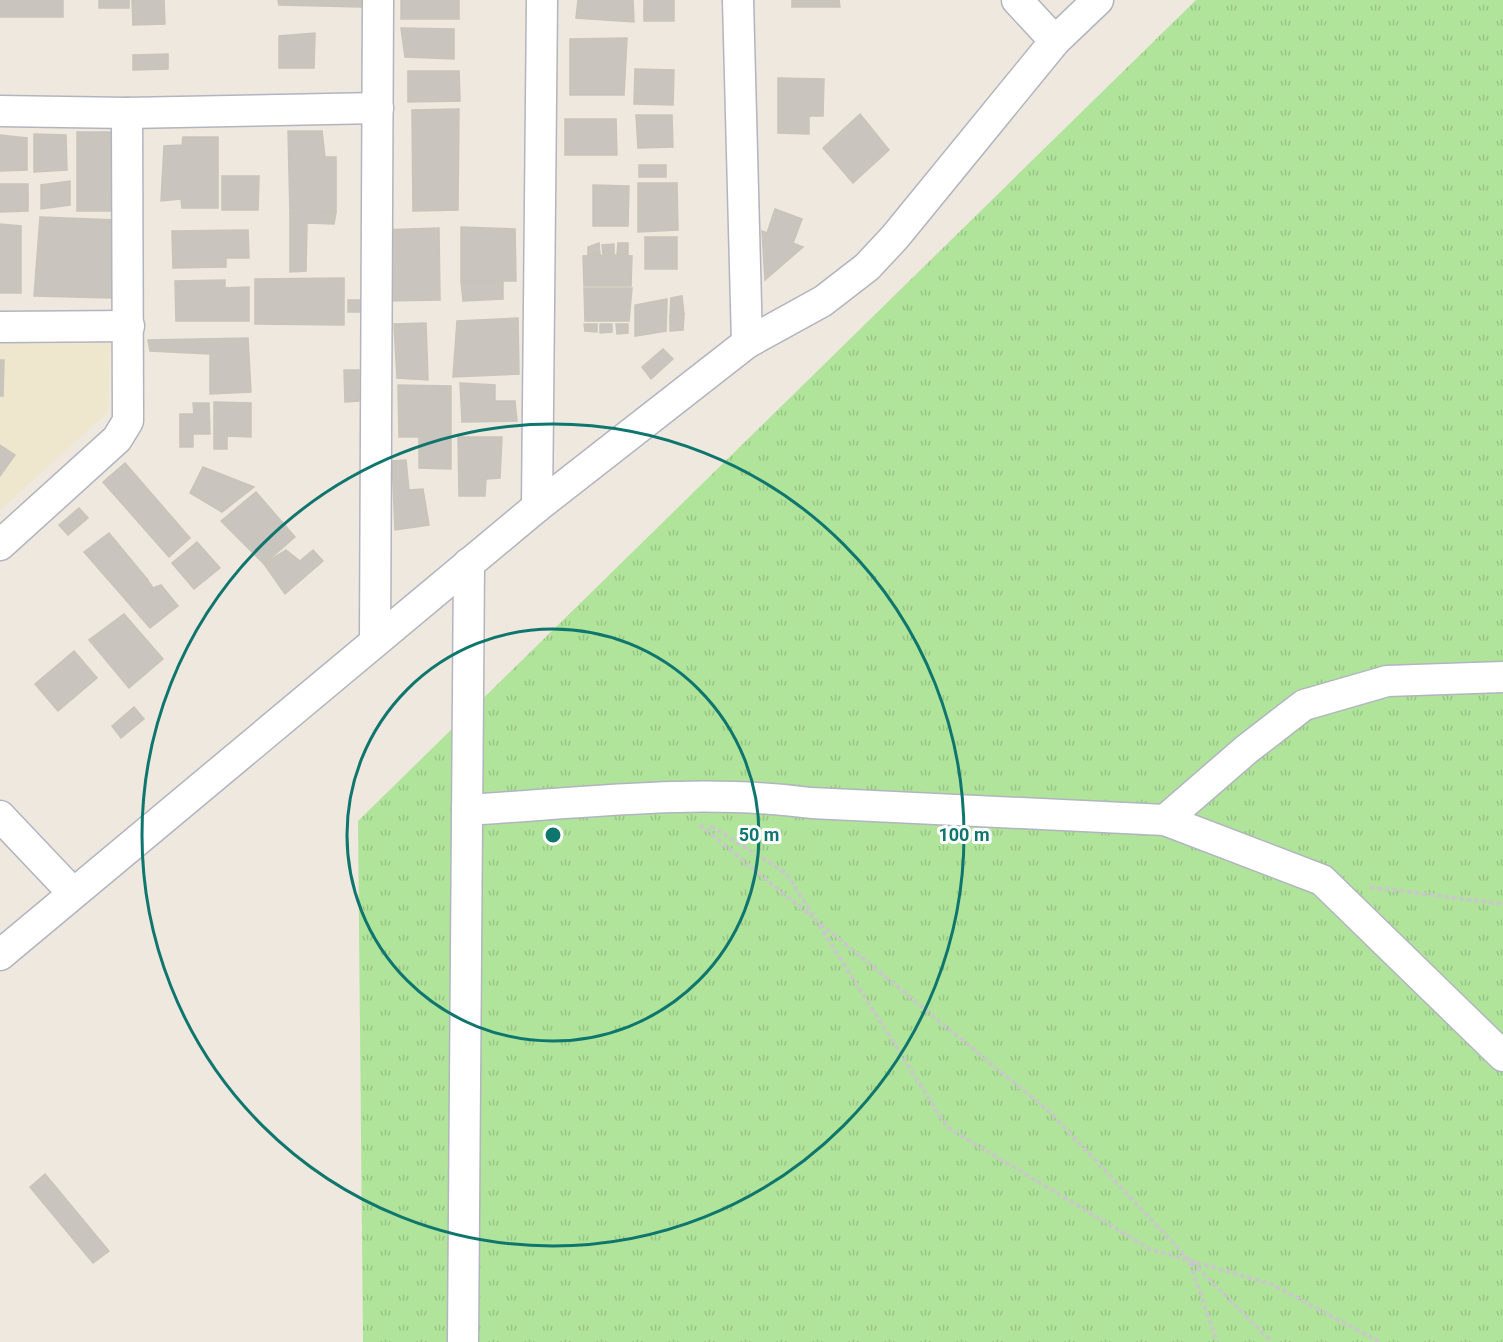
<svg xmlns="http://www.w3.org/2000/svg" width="1503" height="1342" font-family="Roboto,sans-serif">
  <defs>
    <pattern id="park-tufts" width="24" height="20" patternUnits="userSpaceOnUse" patternTransform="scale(1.5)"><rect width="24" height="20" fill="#b0e49b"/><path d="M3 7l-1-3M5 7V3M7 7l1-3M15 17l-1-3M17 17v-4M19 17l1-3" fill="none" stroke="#98c486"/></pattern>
  </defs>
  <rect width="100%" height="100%" fill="#eee8df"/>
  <!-- education -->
  <path fill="#efe6ce" d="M0,330H111L108,412L0,510Z"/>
  <!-- park -->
  <path fill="url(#park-tufts)" d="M1196,0H1503V1342H363L358,821Z"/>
  <!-- building -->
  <g fill="#c9c5be" stroke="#c9c4b8" stroke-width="1.5">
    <rect x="0" y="0" width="63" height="17"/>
    <rect x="99" y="0" width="30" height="8"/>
    <path d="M132,0H164L165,24L133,25Z"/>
    <path d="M278,0H361V7L279,5Z"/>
    <rect x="401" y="0" width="58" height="19"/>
    <path d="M578,0H633L634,22L576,18Z"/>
    <rect x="644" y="0" width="30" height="21"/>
    <path d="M792,0H839L840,7H792Z"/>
    <path d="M401,28L454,29V59L405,57Z"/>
    <path d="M315,33L314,68H279V36Z"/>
    <path d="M627,38L624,95H570V39Z"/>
    <path d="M168,54V69L133,70V55Z"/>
    <path d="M635,69L674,70L673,105L634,104Z"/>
    <path d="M408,71H459L460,101L408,102Z"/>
    <path d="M778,78L824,79L823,116H809V134L778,133Z"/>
    <path d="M459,109L458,210L413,211L412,110Z"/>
    <path d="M860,114L889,150L853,183L823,148Z"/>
    <path d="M636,115H672L673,147L638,148Z"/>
    <path d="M565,119H616L617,155H565Z"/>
    <path d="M288,131H322L325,157H336V212L290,213Z"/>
    <rect x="77" y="132" width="37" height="79"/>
    <path d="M34,134L66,135L67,170L34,172Z"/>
    <path d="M0,135L27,138V170L0,171Z"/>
    <path d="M183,137H218V208H182L181,199L161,201L164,146L182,145Z"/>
    <rect x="639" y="165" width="27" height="12"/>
    <path d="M222,176H259L258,210H222Z"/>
    <path d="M70,181V205L41,209V185Z"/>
    <path d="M638,183H677L678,230L638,232Z"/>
    <path d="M0,184H28V211L0,212Z"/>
    <path d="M593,185L629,186L628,226H593Z"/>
    <path d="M775,209L802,219L793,243L767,233Z"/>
    <path d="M336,212L334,224L307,223L306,271L290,272V213Z"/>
    <path d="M40,217L117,220L112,298L34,296Z"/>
    <path d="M0,224L21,226V293H0Z"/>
    <path d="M461,227L515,229L516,281H461Z"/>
    <path d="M439,228L440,300L384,301L380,230Z"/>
    <path d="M248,230L249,258H226V267L173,268L172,231Z"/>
    <path d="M762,231L803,247L765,280Z"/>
    <rect x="645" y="237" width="32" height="32"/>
    <path d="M599,243L600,255L588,256V247Z"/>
    <path d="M618,243H628V254L617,255Z"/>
    <path d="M614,244V255H603L602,245Z"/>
    <path d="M614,255L632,256L631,286H584L583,256Z"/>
    <path d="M344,278V325L255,324V279Z"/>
    <path d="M225,280V288L249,287V321H176L175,281Z"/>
    <path d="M461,281H503V299L463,301Z"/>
    <path d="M584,288H632L629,321H585Z"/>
    <path d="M682,296L684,314L670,316L671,298Z"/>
    <path d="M667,299L666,331L635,336V305Z"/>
    <rect x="348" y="300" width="23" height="12"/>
    <path d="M684,314L683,330L670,331V316Z"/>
    <path d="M518,318L519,374L453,377L457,321Z"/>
    <path d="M426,323L428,380L397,378L394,324Z"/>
    <path d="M584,324H597V332L585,331Z"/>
    <path d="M600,324H612V332L600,333Z"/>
    <path d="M616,324H628V333L617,334Z"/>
    <path d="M248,338L251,392L210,394V354L150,351L148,340Z"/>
    <path d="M663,349L673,359L651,379L642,367Z"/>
    <path d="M0,360H4L3,396H0Z"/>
    <path d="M344,370H359V401L345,402Z"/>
    <path d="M460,383L495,385V401H515L517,421L462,422Z"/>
    <path d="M398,385L451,386V469L419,468V437H399Z"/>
    <path d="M214,402L251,403V437L227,436V449H214Z"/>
    <path d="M193,403H209L210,434H193V447H180V414H194Z"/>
    <path d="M458,437H502L500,478L486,479L485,496H459Z"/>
    <path d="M0,445L15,455L0,476Z"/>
    <path d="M406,460L409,490L423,489L429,525L395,530L392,461Z"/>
    <path d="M125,463L190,538L169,557L103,482Z"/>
    <path d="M203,467L254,487L222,512L190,493Z"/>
    <path d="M256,492L295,537L264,564L221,521Z"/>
    <path d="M79,508L88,518L68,535L59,525Z"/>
    <path d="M109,533L147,579L125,599L84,552Z"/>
    <path d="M197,542L220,568L194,589L172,563Z"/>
    <path d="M286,550L300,561L313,550L323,561L285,594L264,564Z"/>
    <path d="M147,579L153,588L161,585L178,606L150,628L125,599Z"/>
    <path d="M124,614L163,659L129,688L89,640Z"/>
    <path d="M74,651L97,678L58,711L35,684Z"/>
    <path d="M134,707L144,719L121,738L112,726Z"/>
    <path d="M45,1174L109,1251L93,1263L30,1187Z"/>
  </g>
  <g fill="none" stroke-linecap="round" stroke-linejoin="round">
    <!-- minor casing -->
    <g stroke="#b2b4c0" stroke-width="33">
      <g id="minor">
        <path d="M738,0L747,343"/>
        <path d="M1017,0L1055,41"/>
        <path d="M0,111L127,113L378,108"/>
        <path d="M0,327L129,326"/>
        <path d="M537,507L542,0"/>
        <path d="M0,545L117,439L128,421L127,113"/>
        <path d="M375,641L378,0"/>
        <path d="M467,810C581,803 698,788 811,803L1165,820L1322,880L1503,1056"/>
        <path d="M0,816L73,893"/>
        <path d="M1165,820L1247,749L1304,705L1387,681L1503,677"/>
        <path d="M0,955L537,507L747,343L823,301L867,267L895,237L1055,41L1098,0"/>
        <path d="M463,1342L469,563"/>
      </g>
    </g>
    <!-- path -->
    <g stroke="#c8c8c8" stroke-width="4" stroke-dasharray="4.5 3" stroke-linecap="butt">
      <path d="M700,825L812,917"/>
      <path d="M711,826L786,873L947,1127L1150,1249L1271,1284L1380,1342"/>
      <path d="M1370,887L1503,904"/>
      <path d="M821,924L1051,1113L1189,1260L1217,1342"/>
      <path d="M1192,1262L1272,1342"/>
    </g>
    <!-- minor -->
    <use href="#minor" stroke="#fff" stroke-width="30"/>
  </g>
  <!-- distance rings -->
  <g fill="none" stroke="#0f766e" stroke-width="3">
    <circle cx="553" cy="835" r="206"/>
    <circle cx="553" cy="835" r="411"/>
  </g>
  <circle cx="553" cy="835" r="9" fill="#0f766e" stroke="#fff" stroke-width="3"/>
  <g font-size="18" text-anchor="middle" font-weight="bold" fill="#0f766e" stroke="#fff" stroke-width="6" stroke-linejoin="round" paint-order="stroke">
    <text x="759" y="841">50 m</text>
    <text x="964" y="841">100 m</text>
  </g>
</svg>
